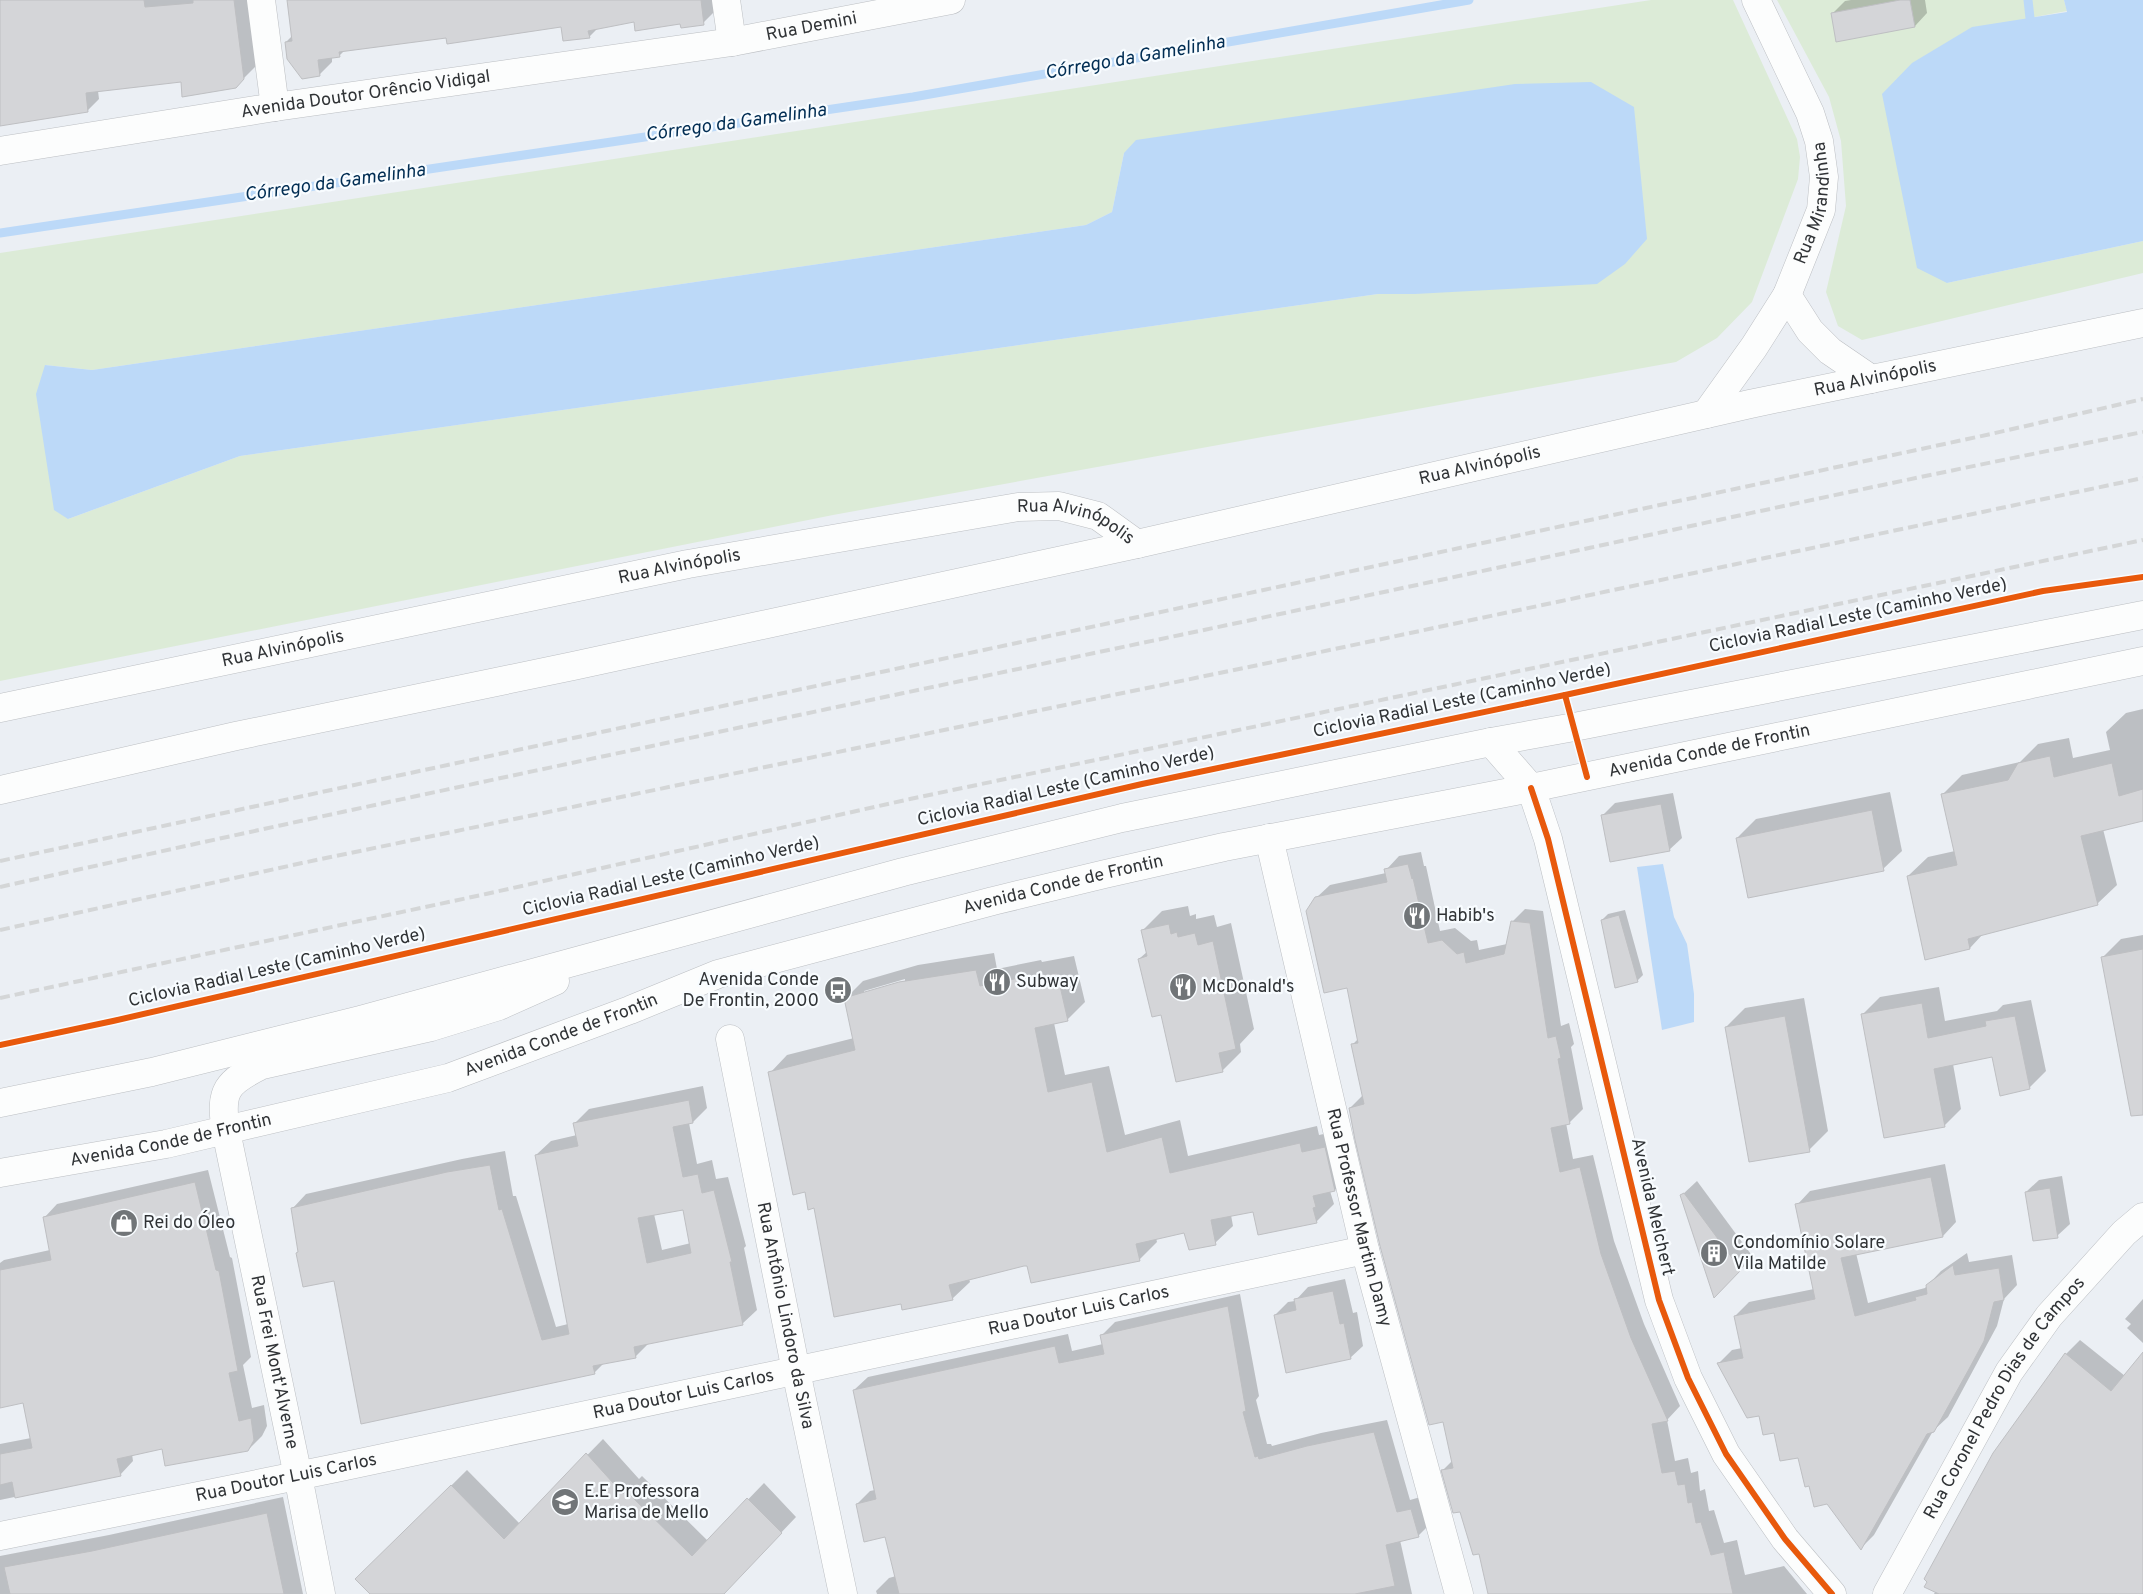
<svg xmlns="http://www.w3.org/2000/svg" width="2143" height="1594" font-family="Overpass,sans-serif">
  <rect width="100%" height="100%" fill="#ebeff4"/>
  <!-- green -->
  <g fill="#dcebd7" fill-rule="evenodd">
    <path d="M1651,0H1733L1797,139L1800,157L1798,179L1752,302L1717,338L1676,362L833,515L0,681V253ZM1124,153L1415,294H1378L240,456L68,519L45,365L92,370L1086,225L1112,212Z"/>
    <path d="M1777,0H2064L2067,11L2030,18L1947,283L2143,241V273L1862,340L1838,326L1826,292L1846,206L1841,141L1829,97Z"/>
  </g>
  <!-- water -->
  <g fill="#bcd9f8">
    <path d="M2064,0H2143V241L1947,283L1917,268L1882,94L1912,63L1972,27L2067,12Z"/>
    <path d="M1591,82L1634,107L1647,239L1625,264L1597,284L1415,294H1378L240,456L68,519L54,510L36,394L45,365L92,370L1086,225L1112,212L1124,153L1136,140L1515,84Z"/>
    <path d="M1663,864L1674,917L1687,944L1694,994V1022L1662,1030L1637,867Z"/>
  </g>
  <!-- shadow -->
  <g fill="#0003" fill-rule="evenodd">
    <path d="M0,0H248L256,66L235,87L182,81L98,91L99,99L87,111L0,124Z"/>
    <path d="M288,0H715L716,10L703,23L635,21L598,28L589,37L562,25L447,37L345,50L339,56L332,57V62L319,75L286,42L292,36Z"/>
    <path d="M1851,0H1925L1927,13L1915,26L1832,14L1845,1Z"/>
    <path d="M2143,709V819L2103,829L2117,885L2097,904L1983,934L1970,948L1926,959L1908,876L1928,857L1955,851L1943,794L1962,775L2020,762L2038,744L2069,738L2073,758L2110,750L2106,732L2126,713Z"/>
    <path d="M1890,792L1902,851L1883,869L1737,838L1756,819Z"/>
    <path d="M1673,793L1682,838L1669,850L1603,815L1615,803Z"/>
    <path d="M1421,852L1424,866H1426L1440,931L1455,928L1471,941L1477,940L1479,950L1507,944L1512,922L1525,909L1543,911L1561,1026L1569,1023L1574,1044L1571,1047L1583,1109L1569,1123H1566L1573,1159L1593,1155L1614,1241L1644,1324L1680,1406L1667,1420L1675,1461L1688,1458L1691,1473L1698,1471L1700,1491L1705,1489L1709,1511L1714,1510L1724,1543L1737,1540L1745,1575L1784,1566L1807,1594H1489L1480,1552L1443,1470L1453,1460L1444,1421L1350,1108L1363,1095L1352,1045L1359,1038L1348,986L1316,898L1330,885L1386,873V870L1399,856Z"/>
    <path d="M1188,906L1190,916L1196,914V919L1214,915L1217,927L1231,923L1254,1029L1240,1044L1241,1052L1222,1071L1162,1014L1139,959L1148,951L1143,930L1162,911Z"/>
    <path d="M1625,910L1643,975L1637,981L1602,920L1608,914Z"/>
    <path d="M2143,935V1079L2102,958L2121,939Z"/>
    <path d="M994,953L997,969L1041,960L1042,962L1074,956L1085,1002L1067,1020L1054,1023L1065,1075L1109,1066L1125,1135L1180,1120L1188,1156L1317,1126L1319,1135L1342,1130L1352,1173L1335,1190L1330,1191L1334,1204L1316,1222L1254,1210L1231,1215L1233,1226L1215,1243L1185,1231L1156,1238L1157,1242L1139,1260L1024,1265L969,1279L970,1282L952,1299L902,1302L805,1190L770,1073L787,1055L854,1038L845,999L863,981L918,965ZM905,979V981L864,994V991Z"/>
    <path d="M1939,987L1945,1021L1997,1011L2003,1005L2031,1000L2046,1071L2029,1088L1993,1055L1953,1064L1961,1109L1944,1126L1863,1014L1880,997Z"/>
    <path d="M1804,998L1828,1131L1809,1150L1726,1027L1745,1008Z"/>
    <path d="M703,1086L707,1108L693,1122L689,1123L697,1164L712,1160L716,1179L728,1177L746,1246L744,1248L757,1310L742,1324L649,1343L635,1357L604,1363L594,1373L335,1279L299,1252L292,1209L306,1194L462,1159L505,1151L513,1196H516L556,1327L568,1324L536,1155L551,1141L577,1135L575,1123L589,1109ZM684,1208L691,1243L662,1250L654,1214Z"/>
    <path d="M1945,1164L1956,1222L1943,1236L1856,1253L1868,1303L1925,1288L1941,1271L1967,1253L1969,1262L2012,1255L2017,1285L2004,1299L1997,1326L1948,1417L1933,1431L1874,1535L1861,1548L1827,1503L1809,1484L1799,1456L1760,1414L1719,1363L1732,1350L1742,1348L1735,1316L1749,1302L1814,1289L1797,1205L1810,1191Z"/>
    <path d="M208,1170L230,1257L232,1258L251,1357L243,1365L252,1408L264,1405L267,1426L262,1436L248,1450L163,1448L132,1454L133,1461L120,1475L0,1500V1444L31,1438L23,1402L0,1407V1263L4,1260L50,1250L44,1218L57,1204Z"/>
    <path d="M2062,1176L2070,1224L2057,1236L2026,1192L2039,1180Z"/>
    <path d="M1697,1181L1753,1257L1715,1296L1681,1196Z"/>
    <path d="M1345,1279L1353,1313L1357,1312L1363,1346L1350,1358L1275,1315L1288,1302L1295,1301L1308,1287Z"/>
    <path d="M1240,1294L1259,1396L1256,1400L1267,1444H1271L1272,1446L1321,1433L1387,1420L1410,1500L1424,1496L1431,1523L1418,1536L1400,1540L1412,1594H877L876,1591L889,1578L896,1576L886,1535L857,1504L870,1491L875,1490L854,1390L868,1377L1068,1334L1072,1351L1103,1344L1102,1335L1115,1322Z"/>
    <path d="M2143,1299V1343L2127,1328L2131,1324L2125,1319Z"/>
    <path d="M2080,1340L2125,1376L2143,1354V1594H1934L2066,1354Z"/>
    <path d="M603,1439L639,1479L642,1476L708,1541L764,1483L796,1517L723,1594H372L357,1579L467,1470L520,1524Z"/>
    <path d="M283,1497L303,1594H0V1556L109,1535Z"/>
  </g>
  <g fill="none" stroke-linecap="round" stroke-linejoin="round">
    <!-- stream -->
    <g stroke="#bcd9f8" stroke-width="9">
      <path d="M2028,0L2030,18"/>
      <path d="M0,233L913,97L1469,0"/>
    </g>
  </g>
  <!-- building -->
  <g fill="#d4d5d8" stroke="#bebfc2" fill-rule="evenodd">
    <path d="M0,0H144L145,7L193,3V0H234L244,79L236,88L182,97L181,82L86,93L88,112L0,126Z"/>
    <path d="M287,0H701L704,25L681,28L680,24L635,31L634,22L588,31L590,38L563,41L561,27L447,44L446,38L339,52L340,57L318,60L320,76L302,79L287,59L285,42L292,41Z"/>
    <path d="M1900,0H1910L1915,27L1836,42L1831,13Z"/>
    <path d="M2050,756L2054,777L2112,763L2119,796L2143,789V821L2081,836L2098,905L1968,939L1970,949L1925,960L1907,876L1957,865L1941,794L2008,780L2018,763Z"/>
    <path d="M1661,804L1670,851L1610,862L1601,815Z"/>
    <path d="M1872,810L1884,871L1748,898L1736,838Z"/>
    <path d="M1408,864L1412,879L1413,878L1428,943L1442,940L1457,954L1464,952L1466,963L1504,954L1511,921L1530,923L1548,1038L1556,1036L1561,1058L1558,1059L1570,1124L1551,1128L1560,1172L1580,1167L1601,1254L1631,1338L1668,1421L1652,1424L1662,1473L1675,1471L1678,1485L1685,1484L1688,1503L1692,1502L1696,1523L1701,1522L1711,1555L1724,1552L1733,1594H1488L1479,1554L1473,1555L1460,1512L1453,1513L1441,1470L1453,1468L1443,1422L1429,1425L1380,1246L1355,1140L1349,1108L1364,1104L1351,1044L1358,1043L1347,988L1324,993L1306,911L1315,897L1387,882L1384,869Z"/>
    <path d="M1619,915L1638,982L1615,988L1601,920Z"/>
    <path d="M1169,924L1171,934L1177,932L1178,937L1195,933L1198,945L1213,941L1236,1049L1219,1053L1223,1072L1176,1082L1161,1015L1152,1017L1138,959L1147,956L1141,930Z"/>
    <path d="M2143,949V1115L2131,1116L2101,957Z"/>
    <path d="M976,970L980,986L1024,977L1025,979L1057,973L1068,1021L1035,1028L1048,1092L1092,1082L1107,1152L1162,1137L1170,1173L1300,1143L1302,1152L1325,1147L1335,1191L1313,1196L1316,1207L1313,1208L1317,1223L1258,1235L1253,1212L1211,1220L1216,1245L1189,1250L1184,1233L1136,1244L1140,1261L1031,1283L1027,1266H1024L949,1285L953,1300L902,1310L901,1304L834,1317L814,1208L808,1210L805,1192L793,1195L768,1072L855,1050L844,998L899,982Z"/>
    <path d="M1922,1003L1928,1038L1986,1026L1985,1021L2015,1016L2030,1089L2000,1096L1992,1057L1934,1069L1945,1127L1884,1138L1861,1014Z"/>
    <path d="M1785,1016L1810,1152L1749,1162L1725,1027Z"/>
    <path d="M689,1100L693,1123L673,1127L683,1177L698,1174L702,1193L714,1190L732,1262H730L743,1325L634,1347L636,1358L593,1366L595,1374L361,1424L334,1281L303,1287L296,1253L298,1252L291,1208L447,1172L490,1165L499,1210L502,1209L542,1340L569,1334L535,1155L578,1146L573,1123ZM683,1210L691,1253L647,1263L638,1218Z"/>
    <path d="M1931,1177L1943,1237L1841,1258L1855,1316L1916,1300L1915,1297L1927,1294L1926,1285L1953,1265L1955,1275L1999,1268L2004,1300L1994,1302L1984,1341L1969,1369L1934,1432L1927,1434L1861,1550L1827,1504L1814,1507L1809,1486L1805,1487L1798,1458L1780,1461L1774,1433L1763,1435L1759,1416L1747,1418L1717,1363L1743,1358L1734,1316L1815,1299L1795,1204Z"/>
    <path d="M195,1182L216,1270L219,1271L238,1371L229,1373L239,1421L251,1418L254,1440L248,1451L165,1466L162,1449L117,1459L121,1476L15,1498L12,1482L0,1485V1454L32,1448L23,1403L0,1408V1270L51,1260L43,1217Z"/>
    <path d="M2050,1188L2058,1238L2033,1241L2025,1192Z"/>
    <path d="M1684,1193L1741,1270L1714,1298L1680,1195Z"/>
    <path d="M1333,1291L1340,1324L1344,1323L1351,1359L1286,1373L1274,1315L1296,1310L1294,1299Z"/>
    <path d="M1228,1306L1246,1411L1243,1412L1255,1457L1258,1456L1259,1459L1307,1446L1374,1432L1397,1512L1411,1509L1419,1537L1386,1545L1395,1586L1355,1594H899L885,1537L864,1542L856,1504L876,1499L853,1390L1055,1346L1059,1363L1104,1354L1100,1335Z"/>
    <path d="M2143,1352V1594H1939L1924,1587L1927,1582L1924,1579L1993,1453L2065,1353L2111,1391Z"/>
    <path d="M586,1453L623,1494L626,1491L692,1556L747,1498L782,1533L724,1594H370L355,1579L451,1485L504,1539Z"/>
    <path d="M267,1513L284,1594H10L4,1567L92,1551Z"/>
  </g>
  <g fill="none" stroke-linecap="round" stroke-linejoin="round">
    <!-- minor casing -->
    <g stroke="#bcbfc3" stroke-width="29">
      <g id="minor">
        <path d="M261,0L275,107"/>
        <path d="M726,0L732,42"/>
        <path d="M1787,295L1810,331L1830,351L1871,379"/>
        <path id="s1" d="M1706,414L1754,347L1787,295L1821,210L1824,177L1819,141L1810,113L1756,0"/>
        <path id="s2" d="M0,708L688,564L1018,507L1059,506L1098,516L1137,544"/>
        <path id="s3" d="M1269,838L1365,1250L1459,1594"/>
        <path id="s4" d="M730,1039L796,1371L843,1594"/>
        <path id="s5" d="M226,1131L298,1476L321,1594"/>
        <path id="s6" d="M0,1536L336,1468L1365,1250"/>
        <path id="s7" d="M1887,1594L2009,1372L2049,1316L2124,1233L2143,1217"/>
      </g>
    </g>
    <!-- tertiary casing -->
    <g stroke="#bcbfc3" stroke-width="29">
      <g id="tertiary">
        <path id="s8" d="M0,151L275,107L732,42L951,0"/>
        <path d="M1491,742L1531,788L1548,839L1659,1300L1688,1378L1726,1454L1785,1539L1832,1594"/>
        <path id="s9" d="M0,790L236,736L573,666L1137,544L1750,404L2143,323"/>
      </g>
    </g>
    <!-- trunk casing -->
    <g stroke="#bcbfc3" stroke-width="29">
      <g id="trunk">
        <path d="M0,1103L152,1072L360,1020L903,872L1122,818L1491,742L1574,727L2143,615"/>
        <path d="M226,1131C219,1090 227,1082 262,1065L431,1027L499,1006L555,981"/>
        <path id="s10" d="M0,1173L166,1144L448,1078L630,1010L718,974L993,901L1105,874L1224,847L1531,788L2143,661"/>
      </g>
    </g>
    <!-- minor -->
    <use href="#minor" stroke="#fcfdfd" stroke-width="28"/>
    <!-- tertiary -->
    <use href="#tertiary" stroke="#fcfdfd" stroke-width="28"/>
    <!-- trunk -->
    <use href="#trunk" stroke="#fcfdfd" stroke-width="28"/>
    <!-- rail -->
    <g stroke="#d4d6d7" stroke-width="4" stroke-dasharray="10 5" stroke-linecap="butt">
      <path d="M0,861L1991,434L2143,399"/>
      <path d="M0,887C448,787 897,695 1346,600C1612,544 1876,484 2143,432"/>
      <path d="M0,930L302,863L1292,658L2143,478"/>
      <path d="M0,998L486,894L910,799L2143,540"/>
    </g>
    <!-- cycleway casing -->
    <g stroke="#f8fcff" stroke-width="9">
      <g id="cycleway">
        <path d="M1565,695L1587,777"/>
        <path d="M1531,788L1548,839L1659,1300L1688,1378L1726,1454L1785,1539L1832,1594"/>
        <path d="M0,1045L113,1021L1142,784L1565,695L2043,591L2143,577"/>
      </g>
    </g>
    <!-- cycleway -->
    <use href="#cycleway" stroke="#e8590c" stroke-width="6"/>
  </g>
  <!-- icons -->
  <defs>
    <g id="restaurant-disc" transform="scale(1.4375)"><circle r="9.5" fill="#717578" stroke="#f8fcff"/><path d="M-5-6h1v4h1v-4h1v4h1v-4h1v5L-1.5 .5V6h-2V.5L-5-1ZM5-6V6H3V1.5H1.5Q1.5-4 5-6Z" fill="#fff"/></g>
    <g id="bus-disc" transform="scale(1.4375)"><circle r="9.5" fill="#717578" stroke="#f8fcff"/><path d="M-5-6H5V4H4V6H2V4H-2V6H-4V4H-5ZM-3.5-4V0h7V-4ZM-3.5 1.2v1.5H-2V1.2ZM2 1.2v1.5H3.5V1.2Z" fill="#fff"/></g>
    <g id="shop-disc" transform="scale(1.4375)"><circle r="9.5" fill="#717578" stroke="#f8fcff"/><path d="M-5-2.5h2.3a2.7 3.5 0 0 1 5.4 0H5L5.5 6h-11ZM-1.5-2.5h3a1.5 2.3 0 0 0-3 0Z" fill="#fff"/></g>
    <g id="building-disc" transform="scale(1.4375)"><circle r="9.5" fill="#717578" stroke="#f8fcff"/><path d="M-4-6H4V6H1V3H-1V6H-4ZM-2.5-4.3h1.7v1.8h-1.7ZM.8-4.3h1.7v1.8H.8ZM-2.5-1h1.7V.8h-1.7ZM.8-1h1.7V.8H.8Z" fill="#fff"/></g>
    <g id="school-disc" transform="scale(1.4375)"><circle r="9.5" fill="#717578" stroke="#f8fcff"/><path d="M0-5L7-2L0 1L-7-2ZM-4 1L0 2.5L4 1V4Q0 6-4 4Z" fill="#fff"/></g>
  </defs>
  <g fill-rule="evenodd">
    <use href="#restaurant-disc" x="1417" y="916"/>
    <use href="#restaurant-disc" x="997" y="982"/>
    <use href="#restaurant-disc" x="1183" y="987"/>
    <use href="#bus-disc" x="838" y="990"/>
    <use href="#shop-disc" x="124" y="1223"/>
    <use href="#building-disc" x="1714" y="1253"/>
    <use href="#school-disc" x="565" y="1502"/>
  </g>
  <g text-anchor="middle" dominant-baseline="central" stroke-width="4.5" stroke-linejoin="round" paint-order="stroke">
    <!-- street labels -->
    <g font-size="18" fill="#303336" stroke="#f8fcff">
      <text stroke="none"><textPath href="#s8" startOffset="821">Rua Demini</textPath></text>
      <text stroke="none"><textPath href="#s8" startOffset="370">Avenida Doutor Orêncio Vidigal</textPath></text>
      <text stroke="none"><textPath href="#s1" startOffset="241">Rua Mirandinha</textPath></text>
      <text stroke="none"><textPath href="#s9" startOffset="1920">Rua Alvinópolis</textPath></text>
      <text stroke="none"><textPath href="#s9" startOffset="1515">Rua Alvinópolis</textPath></text>
      <text stroke="none"><textPath href="#s2" startOffset="1099">Rua Alvinópolis</textPath></text>
      <text stroke="none"><textPath href="#s2" startOffset="694">Rua Alvinópolis</textPath></text>
      <text transform="translate(1858 616) rotate(-12)">Ciclovia Radial Leste (Caminho Verde)</text>
      <text stroke="none"><textPath href="#s2" startOffset="289">Rua Alvinópolis</textPath></text>
      <text transform="translate(1462 701) rotate(-12)">Ciclovia Radial Leste (Caminho Verde)</text>
      <text stroke="none"><textPath href="#s10" startOffset="1764">Avenida Conde de Frontin</textPath></text>
      <text transform="translate(1066 787) rotate(-13)">Ciclovia Radial Leste (Caminho Verde)</text>
      <text transform="translate(671 877) rotate(-13)">Ciclovia Radial Leste (Caminho Verde)</text>
      <text stroke="none"><textPath href="#s10" startOffset="1104">Avenida Conde de Frontin</textPath></text>
      <text transform="translate(277 968) rotate(-13)">Ciclovia Radial Leste (Caminho Verde)</text>
      <text stroke="none"><textPath href="#s10" startOffset="579">Avenida Conde de Frontin</textPath></text>
      <text stroke="none"><textPath href="#s10" startOffset="174">Avenida Conde de Frontin</textPath></text>
      <text transform="translate(1652 1207) rotate(77)">Avenida Melchert</text>
      <text stroke="none"><textPath href="#s3" startOffset="390">Rua Professor Martim Damy</textPath></text>
      <text stroke="none"><textPath href="#s6" startOffset="1102">Rua Doutor Luis Carlos</textPath></text>
      <text stroke="none"><textPath href="#s4" startOffset="282">Rua Antônio Lindoro da Silva</textPath></text>
      <text stroke="none"><textPath href="#s5" startOffset="236">Rua Frei Mont'Alverne</textPath></text>
      <text stroke="none"><textPath href="#s6" startOffset="698">Rua Doutor Luis Carlos</textPath></text>
      <text stroke="none"><textPath href="#s7" startOffset="229">Rua Coronel Pedro Dias de Campos</textPath></text>
      <text stroke="none"><textPath href="#s6" startOffset="292">Rua Doutor Luis Carlos</textPath></text>
    </g>
    <!-- poi labels -->
    <g font-size="18" fill="#303336" stroke="#f8fcff" text-anchor="start">
      <text x="1436" y="916">Habib's</text>
      <text x="819" y="980" text-anchor="end">Avenida Conde<tspan x="819" dy="21">De Frontin, 2000</tspan></text>
      <text x="1016" y="982">Subway</text>
      <text x="1202" y="987">McDonald's</text>
      <text x="143" y="1223">Rei do Óleo</text>
      <text x="1733" y="1243">Condomínio Solare<tspan x="1733" dy="21">Vila Matilde</tspan></text>
      <text x="584" y="1492">E.E Professora<tspan x="584" dy="21">Marisa de Mello</tspan></text>
    </g>
    <!-- water labels -->
    <g font-size="19" font-style="italic" fill="#012d53" stroke="#f8fcff">
      <text transform="translate(1135 58) rotate(-10)">Córrego da Gamelinha</text>
      <text transform="translate(736 123) rotate(-8)">Córrego da Gamelinha</text>
      <text transform="translate(335 183) rotate(-8)">Córrego da Gamelinha</text>
    </g>
  </g>
</svg>
